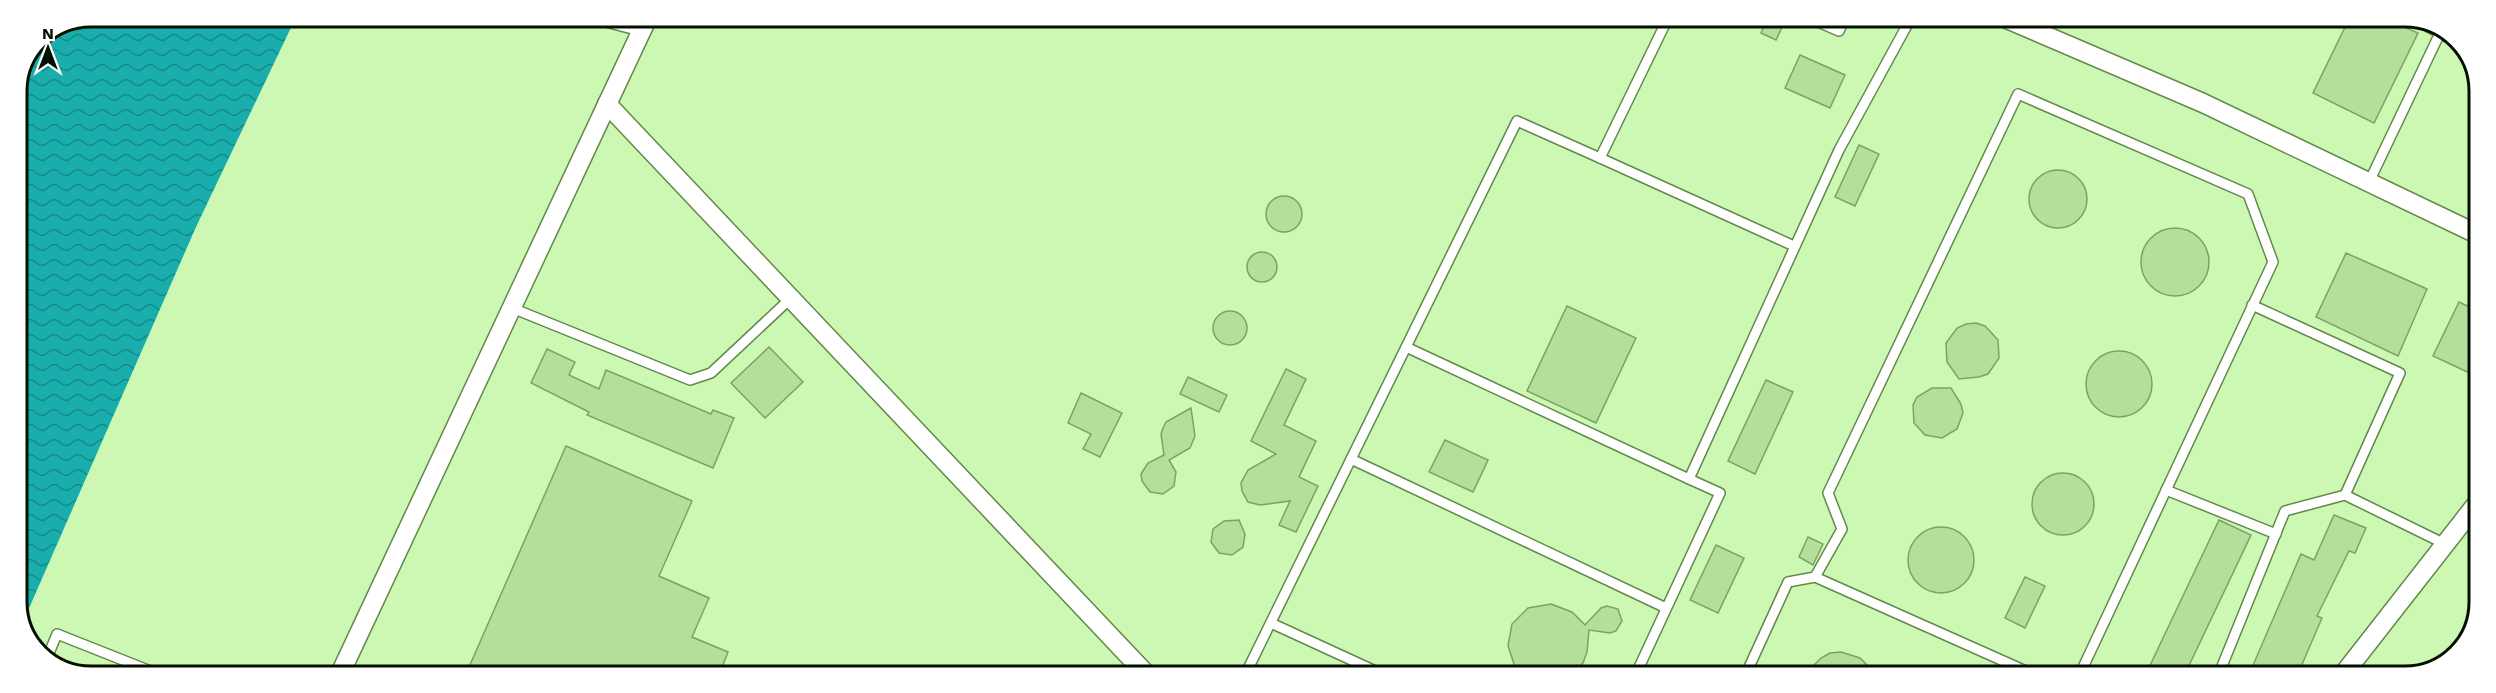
<svg xmlns="http://www.w3.org/2000/svg" width="2496" height="693" font-family="'Work Sans',sans-serif">
  <defs>
    <pattern id="water-waves" width="16" height="10" patternUnits="userSpaceOnUse" patternTransform="scale(1.5)"><rect width="16" height="10" fill="#19adac"/><path d="M0 5q4-4 8 0t8 0" fill="none" stroke="#148b8a"/></pattern>
  </defs>
  <rect width="100%" height="100%" fill="#cdf8b4"/>
  <!-- water -->
  <path fill="url(#water-waves)" d="M91,17H296L196,227L23,622L17,607V91L39,38Z"/>
  <!-- building -->
  <g fill="#b4de9b" stroke="#7ba262" stroke-width="1.5">
    <path d="M1767,18L1784,23L1776,40L1761,33Z"/>
    <path d="M2349,19H2387L2418,33L2374,123L2313,93Z"/>
    <path d="M1800,55L1845,75L1830,108L1785,88Z"/>
    <path d="M1859,145L1879,154L1855,206L1835,197Z"/>
    <circle cx="2058" cy="199" r="29"/>
    <circle cx="1284" cy="214" r="18"/>
    <circle cx="2175" cy="262" r="34"/>
    <circle cx="1262" cy="267" r="15"/>
    <path d="M2346,253L2427,289L2398,356L2316,317Z"/>
    <path d="M2459,302L2478,311V377L2433,356Z"/>
    <path d="M1567,306L1636,338L1596,423L1527,391Z"/>
    <circle cx="1230" cy="328" r="17"/>
    <path d="M1976,323L1985,326L1998,340L1999,358L1988,374L1979,377L1959,379L1947,362L1946,343L1957,328L1966,324Z"/>
    <path d="M769,347L803,382L765,418L731,383Z"/>
    <path d="M547,349L575,362L569,375L599,389L606,370L711,414L713,410L734,418L713,468L587,415L589,412L531,383Z"/>
    <circle cx="2119" cy="384" r="33"/>
    <path d="M1286,369L1306,379L1284,425L1316,441L1299,477L1318,486L1296,532L1279,525L1290,501L1260,505L1248,502L1242,491L1241,483L1248,470L1276,454L1251,441Z"/>
    <path d="M1188,377L1227,395L1219,412L1180,394Z"/>
    <path d="M1766,380L1793,392L1755,474L1728,461Z"/>
    <path d="M1932,388H1951L1961,404L1963,413L1957,429L1942,438L1925,435L1914,423L1913,405L1917,397Z"/>
    <path d="M1081,393L1122,413L1100,457L1083,449L1091,434L1068,423Z"/>
    <path d="M1191,408L1195,436L1190,448L1169,460L1176,472L1174,486L1163,494L1150,492L1142,481L1141,474L1148,463L1164,455L1161,434L1163,428L1166,422Z"/>
    <path d="M1445,440L1488,460L1473,492L1429,472Z"/>
    <path d="M566,446L692,501L659,576L709,598L692,637L728,652L719,675L466,674Z"/>
    <circle cx="2063" cy="504" r="31"/>
    <path d="M2334,515L2366,528L2355,553L2349,551L2317,616L2322,618L2297,676H2266L2251,670L2301,554L2314,560Z"/>
    <path d="M1239,520L1245,534L1243,547L1232,555L1219,553L1211,542L1213,529L1224,521Z"/>
    <path d="M2219,520L2251,535L2184,676H2145Z"/>
    <circle cx="1941" cy="560" r="33"/>
    <path d="M1808,537L1823,544L1813,565L1799,557Z"/>
    <path d="M1716,545L1744,558L1718,613L1690,600Z"/>
    <path d="M2025,577L2045,586L2025,628L2005,618Z"/>
    <path d="M1551,604L1572,612L1585,625L1601,608L1607,606L1618,609L1622,621L1616,631L1610,633L1589,630L1587,652L1583,663L1571,676H1524L1515,667L1508,646L1512,624L1528,608Z"/>
    <path d="M1841,652L1860,658L1878,676H1803L1821,658L1830,653Z"/>
  </g>
  <g fill="none" stroke-linecap="round" stroke-linejoin="round">
    <!-- lane casing -->
    <g stroke="#63894a" stroke-width="12">
      <g id="lane">
        <path d="M1809,18L1839,31L1845,18"/>
        <path d="M2413,19L2462,45"/>
        <path d="M1600,158L1794,246"/>
        <path d="M2369,182L2440,33"/>
        <path d="M2252,305L2400,373L2345,495"/>
        <path d="M512,308L690,380L711,373L791,298"/>
        <path d="M1406,347L1689,479L1839,150L1911,18"/>
        <path d="M1351,459L1666,608"/>
        <path d="M2166,490L2276,534"/>
        <path d="M1815,577L2037,676"/>
        <path d="M1271,623L1384,675"/>
        <path d="M47,658L57,634L158,674"/>
        <path d="M1245,675L1517,121L1600,158L1668,18"/>
        <path d="M1635,676L1720,493L1689,479"/>
        <path d="M1745,676L1788,582L1815,577L1842,529L1828,493L2018,94L2248,194L2273,262L2079,676"/>
        <path d="M2218,676L2285,511L2345,495L2445,544"/>
      </g>
    </g>
    <!-- street casing -->
    <g stroke="#63894a" stroke-width="21">
      <g id="street">
        <path d="M605,17L643,27"/>
        <path d="M2007,19L2203,103L2479,235"/>
        <path d="M607,104L1147,675"/>
        <path d="M340,674L648,17"/>
        <path d="M2342,676L2478,502"/>
      </g>
    </g>
    <!-- lane -->
    <use href="#lane" stroke="#fff" stroke-width="9"/>
    <!-- street -->
    <use href="#street" stroke="#fff" stroke-width="18"/>
  </g>
  <!-- crop -->
  <path d="M0 0H2496V693H0ZM91 27H2405A64 64 0 0 1 2469 91V602A64 64 0 0 1 2405 666H91A64 64 0 0 1 27 602V91A64 64 0 0 1 91 27Z" fill="#fff" fill-rule="evenodd"/>
  <path fill="none" stroke="#031000" stroke-width="3" d="M91 27H2405A64 64 0 0 1 2469 91V602A64 64 0 0 1 2405 666H91A64 64 0 0 1 27 602V91A64 64 0 0 1 91 27Z"/>
  <!-- north arrow -->
  <g transform="translate(48 48)" stroke="#ffffff" stroke-width="4.5" paint-order="stroke">
  <path d="M0-4.5L10 22L0 15L-10 22Z" fill="#031000"/>
  <text y="-9" font-size="16" font-weight="bold" text-anchor="middle" fill="#031000">N</text>
  </g>
</svg>
